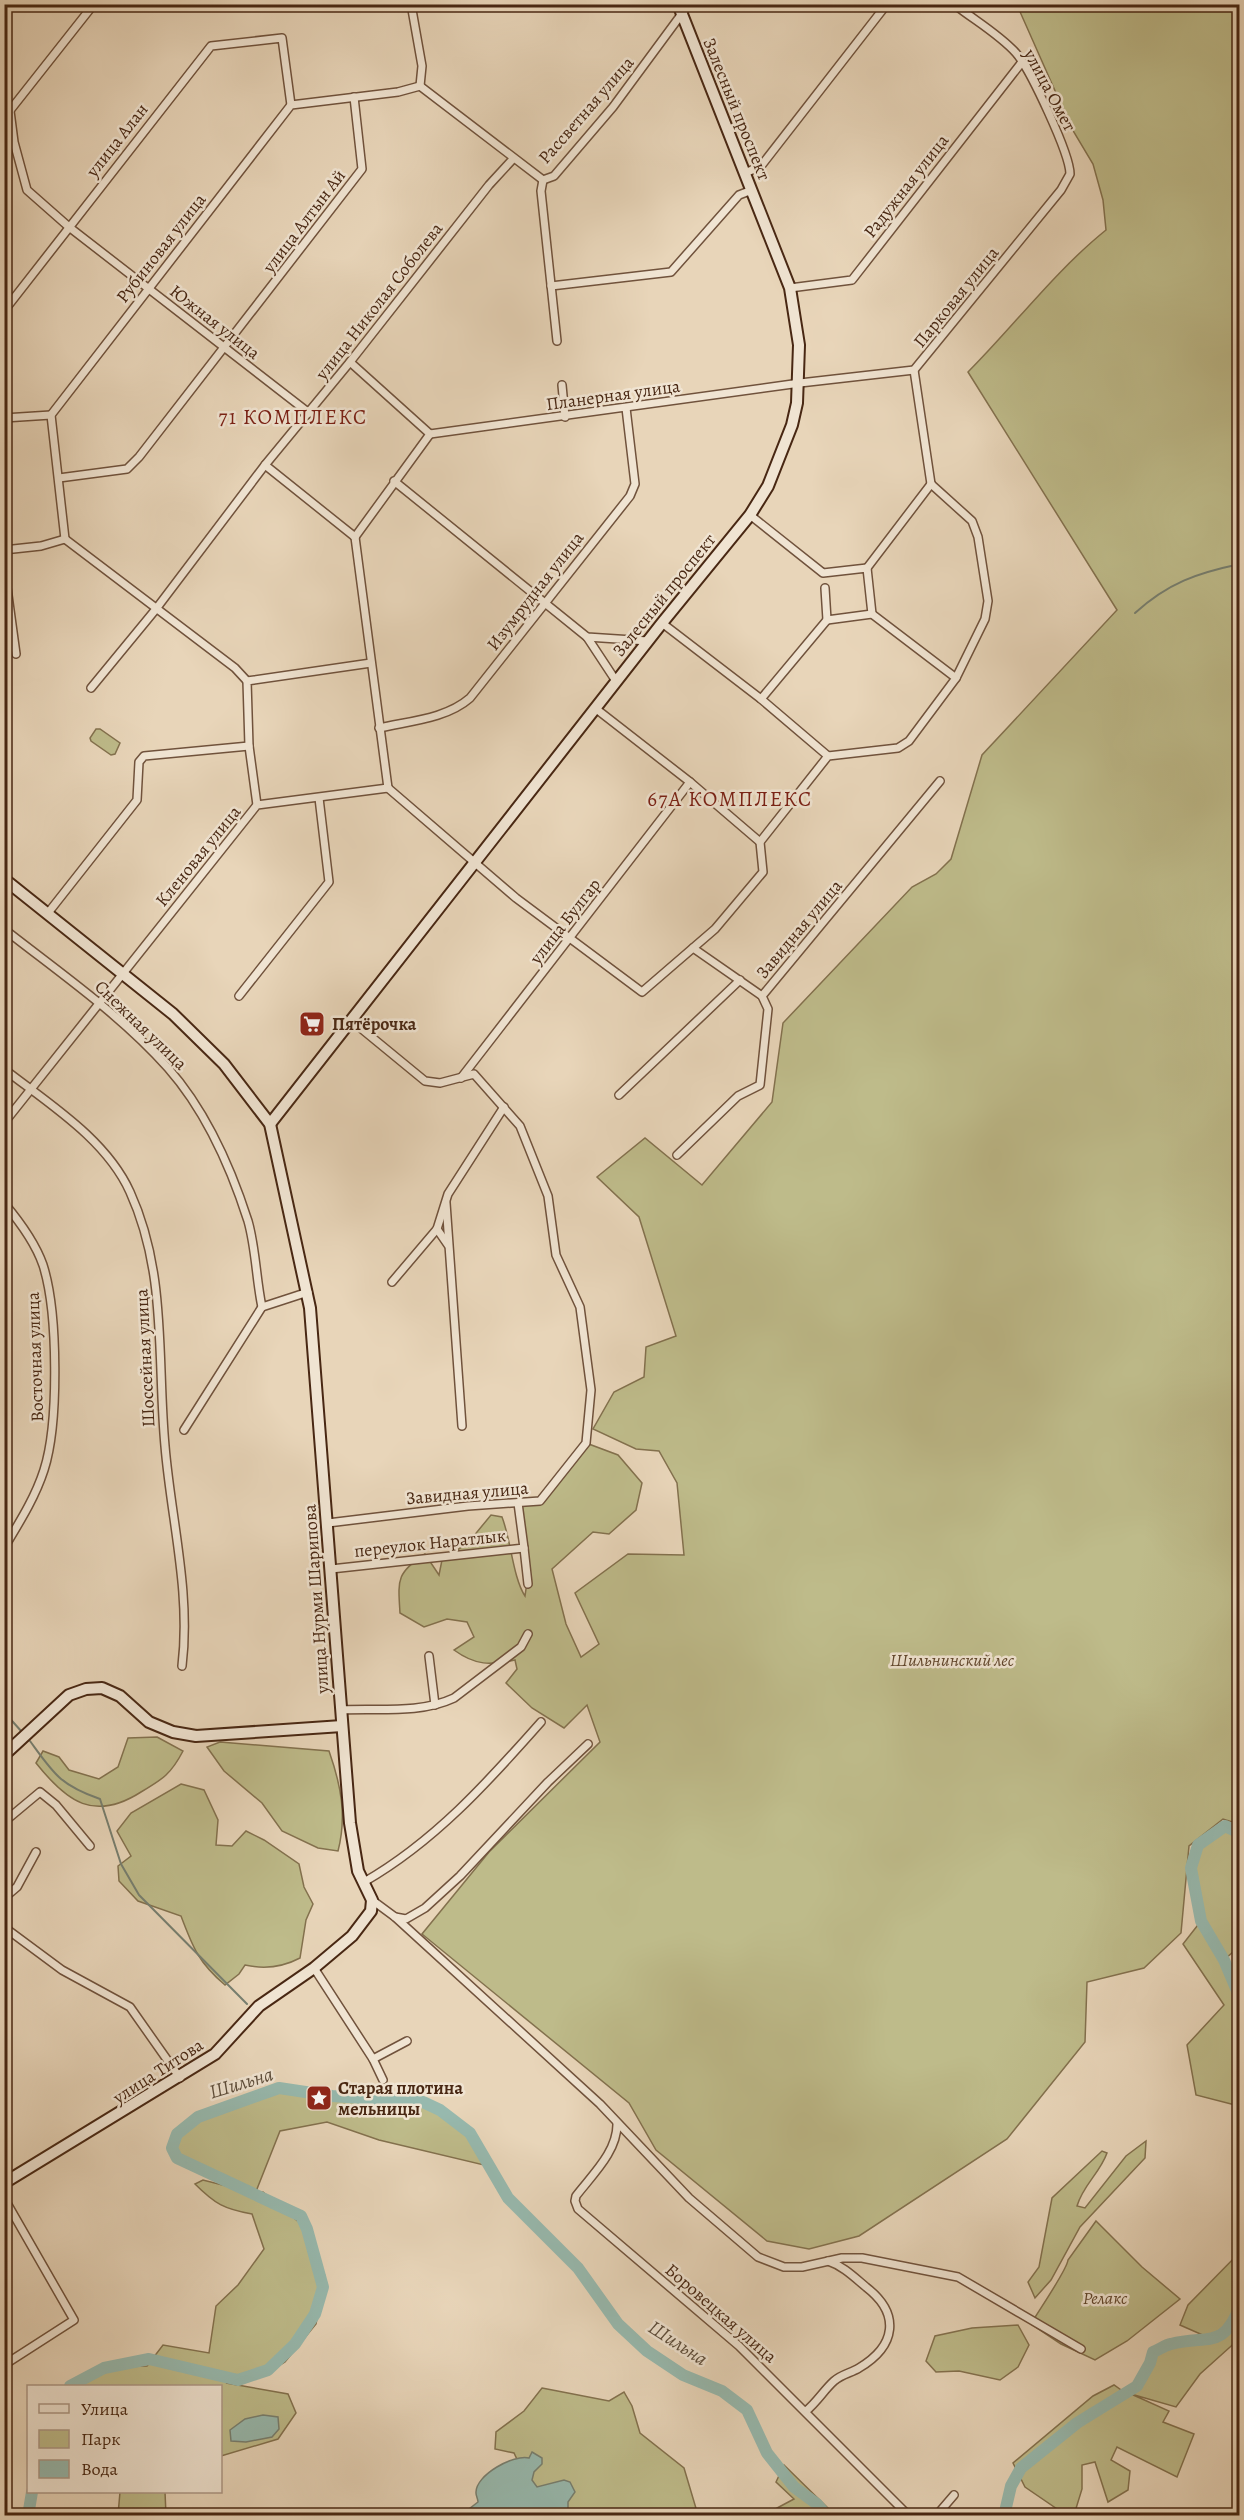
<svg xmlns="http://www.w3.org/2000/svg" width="1244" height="2520" font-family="Alegreya,serif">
  <rect width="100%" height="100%" fill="#e8d5b9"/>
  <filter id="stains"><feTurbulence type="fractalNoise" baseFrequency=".00333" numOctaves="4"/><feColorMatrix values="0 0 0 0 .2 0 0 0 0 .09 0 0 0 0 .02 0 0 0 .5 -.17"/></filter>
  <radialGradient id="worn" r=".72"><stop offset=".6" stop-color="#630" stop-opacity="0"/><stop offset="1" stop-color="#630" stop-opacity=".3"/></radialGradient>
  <!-- green -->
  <g fill="#bebb8a" stroke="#83714e" stroke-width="1.5">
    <path d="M1017,5H1239V1824L1223,1819L1189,1846L1181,1933L1144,1968L1087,1982L1085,2042L1007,2139L859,2236L809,2249L767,2241L656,2150L629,2103L422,1934L489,1852L600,1742L587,1705L564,1728L532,1708L506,1683L517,1669L515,1660C490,1665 476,1666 454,1650L474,1637L467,1622L447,1619L424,1627L400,1613C398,1580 396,1573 425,1554L439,1575L442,1560L468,1543L491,1515L502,1517C511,1540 513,1578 525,1596L527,1582L518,1503L540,1501L586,1443L618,1455L642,1483L636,1510L609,1534L593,1532L552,1569L566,1624L581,1657L599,1644L575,1593L628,1554L684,1555L677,1483L659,1451L636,1449L593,1429L614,1392L644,1377L646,1347L676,1336L639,1217L597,1177L645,1138L702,1185L772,1102L783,1023L912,887L936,874L951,859L982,755L1117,610L968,372C1014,326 1055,271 1106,230L1103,200L1093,164L1072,129Z"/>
    <path d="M96,729H100L120,743L115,754L111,755L91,741L90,738Z"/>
    <path d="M157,1737L183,1751C171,1774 163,1779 141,1792C94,1822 67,1802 36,1763L43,1751L59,1757L69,1770L99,1779L118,1767L128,1738Z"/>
    <path d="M220,1742L329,1751C341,1785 347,1816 338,1851L318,1848L282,1831L262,1803L224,1771L207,1747Z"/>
    <path d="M181,1784L204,1790L218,1820L216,1845L232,1846L246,1831L264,1840L299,1864L304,1887L313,1904L306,1920L300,1958C283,1967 263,1969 245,1965L239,1974L225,1985C199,1963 193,1948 181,1916L138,1901L119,1881L118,1866L131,1856L117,1831L131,1813Z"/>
    <path d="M1225,1826L1240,1833L1239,1965L1233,1952L1224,1960L1239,1994V2106L1196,2095L1187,2045L1224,2005L1183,1944L1201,1921L1191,1868L1198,1845Z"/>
    <path d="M279,2088L332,2095L423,2102L440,2110L470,2133L488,2166L379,2140L327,2122L280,2131L255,2194L263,2192L307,2229L325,2276L316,2324L285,2362L260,2377L226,2383L288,2394L296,2413L278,2439L221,2456L220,2386H75L77,2382L112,2367L147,2366L163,2345L209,2353L216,2306L238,2285L264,2249L252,2214C224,2209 215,2204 195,2184L203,2180L250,2192C228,2182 184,2169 172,2148C187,2108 242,2100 279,2088Z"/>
    <path d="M1146,2141L1145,2158L1080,2227L1051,2280L1035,2298L1028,2282L1039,2267L1052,2198L1102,2151L1107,2153C1100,2173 1083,2185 1077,2206L1085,2208L1126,2156Z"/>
    <path d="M1096,2221L1142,2267L1180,2299L1127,2341L1095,2360L1061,2344L1031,2324C1039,2310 1067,2270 1068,2260Z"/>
    <path d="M1239,2253V2339L1200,2374L1176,2407L1131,2394L1169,2411L1163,2422L1194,2434L1177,2477L1117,2447L1111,2460L1130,2471L1128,2490L1108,2502L1095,2462L1082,2465V2489L1074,2515H1066L1025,2487L1013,2463L1093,2396L1114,2385L1124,2392C1140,2384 1149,2369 1153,2352L1171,2344L1212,2339L1180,2325L1188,2305Z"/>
    <path d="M1018,2325L1029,2345L1018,2367L1000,2380L959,2371L936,2372L926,2361L935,2336L972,2328Z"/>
    <path d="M542,2388L609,2401L624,2392L632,2406L640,2433L684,2468L698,2515H565L530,2487L514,2453L495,2449L496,2432L524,2411Z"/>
    <path d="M784,2465L835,2515H836H764L794,2499L776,2482Z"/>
    <path d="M120,2492H165L166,2515H118Z"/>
  </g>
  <!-- water -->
  <g fill="#97b9ae" stroke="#777f70" stroke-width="1.5">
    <path d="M263,2415L278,2417L279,2429L272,2437L246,2442L231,2441L230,2430L245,2419Z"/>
    <path d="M532,2452L542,2458V2464L534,2472L532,2480L537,2487L564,2480L570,2482L575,2492L568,2502V2515H573H467L469,2509L478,2502C478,2499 476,2496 476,2493C475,2475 514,2454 529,2458Z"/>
  </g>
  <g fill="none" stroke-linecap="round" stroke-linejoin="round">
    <!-- stream -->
    <g stroke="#777f70" stroke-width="2">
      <path d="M1135,613C1168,583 1197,573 1240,564"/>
      <path d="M4,1712L22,1732"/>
      <path d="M30,1741C54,1774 60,1785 100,1799L121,1864L139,1895L247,2004"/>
    </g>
    <!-- river -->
    <g stroke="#97b9ae" stroke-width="12">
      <path d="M1240,1833L1225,1826L1198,1845L1191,1868L1201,1921L1224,1960L1238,1993L1240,2009"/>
      <path d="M70,2386L104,2368L149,2359L238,2380L268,2370L295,2344L315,2314L323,2287L307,2229L301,2216L177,2158L172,2148L177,2134L198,2117L279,2088L332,2096L423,2102L440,2110L470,2133L508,2198L578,2268L618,2324L647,2351L683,2375L722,2391L747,2410L767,2453L794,2487L817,2504L827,2516"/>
      <path d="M28,2516L32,2492"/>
      <path d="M1004,2516L1011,2486L1021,2468L1077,2423L1137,2386L1150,2363L1153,2352C1159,2350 1165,2345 1171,2344C1207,2334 1223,2351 1240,2306"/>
    </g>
    <!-- street casing -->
    <g stroke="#70523c" stroke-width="10">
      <g id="street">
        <path d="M411,4L422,66L420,86"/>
        <path d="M420,86L543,180"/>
        <path d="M10,111L14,142L27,190L69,227L309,413"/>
        <path d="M4,118L94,4"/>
        <path d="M745,173L761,166L887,4"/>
        <path d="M543,180L554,176L613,107L689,4"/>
        <path d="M543,180L541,191L557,341"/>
        <path d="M551,286L671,272L739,195L752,190"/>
        <path d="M790,288L852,280L1022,62"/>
        <path d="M4,311L211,46L282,38L291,105"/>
        <path d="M350,362L430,434"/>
        <path d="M914,370L931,484"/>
        <path d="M562,385L565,417"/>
        <path d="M4,418L51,415"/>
        <path d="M430,434L800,383L914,370L1061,190L1070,174C1070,154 1030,69 1016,53C999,34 974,20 954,4"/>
        <path d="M265,465L355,537"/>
        <path d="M59,478L127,469L139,457L362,169L354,97"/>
        <path d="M394,481L587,637L648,641"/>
        <path d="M750,515L823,573L867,568L872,614L827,620L825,588"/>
        <path d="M355,537L388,788"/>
        <path d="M355,537L430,434"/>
        <path d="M65,539L51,415L291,105L398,92L420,86"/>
        <path d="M65,539L235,668L247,681"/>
        <path d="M4,550L41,546L65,539"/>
        <path d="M4,566L16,654"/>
        <path d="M867,568L931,484"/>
        <path d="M872,614L956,678"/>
        <path d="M662,623L761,699L828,756"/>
        <path d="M587,637L616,681"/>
        <path d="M91,688L156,609L265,465L350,362L489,185L513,159"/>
        <path d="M761,699L827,620"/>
        <path d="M595,708L690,782L760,842"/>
        <path d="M379,728C409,721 446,719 470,698L630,496L635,484L626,408"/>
        <path d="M388,788L516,898L642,992L715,929L763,872L760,842L828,756L898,748L909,741L956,678L985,619L988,601L978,537L972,521L931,484"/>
        <path d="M257,805L249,746L247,681L371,663"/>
        <path d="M48,913L137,800L139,762L144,756L249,746"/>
        <path d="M4,929C60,973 121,1015 168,1068C206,1111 231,1168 248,1221C256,1249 256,1279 262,1307"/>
        <path d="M239,996L329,882L319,798"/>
        <path d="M762,996L940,781"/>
        <path d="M4,1069C49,1104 106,1139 130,1192C167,1273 157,1359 165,1446C171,1519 191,1592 182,1666"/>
        <path d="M461,1078L690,782"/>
        <path d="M619,1095L740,980"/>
        <path d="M4,1123L257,805L388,788"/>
        <path d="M677,1155L738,1096L760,1085L768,1009L762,996L693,948"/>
        <path d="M4,1203C20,1222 35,1242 43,1265C58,1312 59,1423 44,1470C35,1498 19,1523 4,1548"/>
        <path d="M446,1203L462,1426"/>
        <path d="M437,1229L448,1245"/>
        <path d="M392,1282L437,1229L448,1194L504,1107"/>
        <path d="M184,1430L262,1307L308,1292"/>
        <path d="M328,1523L468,1506L540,1501L586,1443L591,1390L580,1307L556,1255L548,1196L520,1126L474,1074L440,1083L425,1081L352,1021"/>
        <path d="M524,1548L528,1584"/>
        <path d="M331,1569L524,1548L518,1503"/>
        <path d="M429,1656L435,1705"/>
        <path d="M341,1710C378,1708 420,1714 454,1698L521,1647L528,1634"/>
        <path d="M4,1822L40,1792L56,1805L90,1846"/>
        <path d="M364,1882C434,1842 488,1782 541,1722"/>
        <path d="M4,1898L17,1887L36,1852"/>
        <path d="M372,1900L395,1917L600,2104L689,2198L758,2257L784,2267H802L842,2258H862L958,2277L1081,2349"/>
        <path d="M395,1917L406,1919L425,1908L460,1876L548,1782L588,1744"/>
        <path d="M4,1927L62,1970L130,2007L180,2078"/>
        <path d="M314,1968L373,2059L383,2080"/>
        <path d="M373,2059L407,2041"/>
        <path d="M617,2123C618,2151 592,2175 576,2196L575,2201L578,2209L739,2346L909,2516"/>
        <path d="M4,2198L74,2320L4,2365"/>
        <path d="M806,2411C817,2402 824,2390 834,2381C842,2374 851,2373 859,2368C896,2346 901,2314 866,2287C854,2277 843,2266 828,2261"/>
        <path d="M936,2516L954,2495"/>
      </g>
    </g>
    <!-- secondary casing -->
    <g stroke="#482713" stroke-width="14">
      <g id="secondary">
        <path d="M4,879L173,1014L224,1064L270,1124L310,1308L350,1823L358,1871L372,1900L371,1911L352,1936L314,1968L259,2006L215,2054L4,2183"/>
        <path d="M270,1124L662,623L750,515L768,486L792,425L797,403L799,345L790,288L678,4"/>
        <path d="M4,1755L69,1695L86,1689L102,1688L120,1696L149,1722L173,1732L196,1736L342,1726"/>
      </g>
    </g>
    <!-- street -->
    <use href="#street" stroke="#f0e4d2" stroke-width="7"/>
    <!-- secondary -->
    <use href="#secondary" stroke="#f0e4d2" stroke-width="10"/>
  </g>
  <!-- icons -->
  <defs>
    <g id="supermarket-square" transform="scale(1.35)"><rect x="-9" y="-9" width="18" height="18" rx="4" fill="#8f2418" stroke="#f0e4d2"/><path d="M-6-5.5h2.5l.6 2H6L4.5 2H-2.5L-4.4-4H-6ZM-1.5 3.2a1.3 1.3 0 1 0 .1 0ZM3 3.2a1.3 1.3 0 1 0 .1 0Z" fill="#fff"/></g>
    <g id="sight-square" transform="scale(1.35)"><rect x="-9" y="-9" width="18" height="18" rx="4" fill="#8f2418" stroke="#f0e4d2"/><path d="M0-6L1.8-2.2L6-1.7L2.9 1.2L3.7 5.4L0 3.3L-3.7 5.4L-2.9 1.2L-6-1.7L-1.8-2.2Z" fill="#fff"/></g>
  </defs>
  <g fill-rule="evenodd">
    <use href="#supermarket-square" x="312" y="1024"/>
    <use href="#sight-square" x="319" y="2098"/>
  </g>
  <g text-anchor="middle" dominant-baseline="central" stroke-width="5" stroke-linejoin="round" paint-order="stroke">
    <!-- street labels -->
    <g font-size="18" fill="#482713" stroke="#f0e4d2">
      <text transform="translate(1050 90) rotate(62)">улица Омет</text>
      <text transform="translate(737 109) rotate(68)">Залесный проспект</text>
      <text transform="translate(586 110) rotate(-49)">Рассветная улица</text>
      <text transform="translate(117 140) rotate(-52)">улица Алан</text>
      <text transform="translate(906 186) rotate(-52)">Радужная улица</text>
      <text transform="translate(304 221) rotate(-53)">улица Алтын Ай</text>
      <text transform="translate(161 248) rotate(-52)">Рубиновая улица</text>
      <text transform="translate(956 297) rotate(-51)">Парковая улица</text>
      <text transform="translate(379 301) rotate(-52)">улица Николая Соболева</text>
      <text transform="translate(215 322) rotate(38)">Южная улица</text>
      <text transform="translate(613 395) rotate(-8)">Планерная улица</text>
      <text transform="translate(535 591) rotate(-52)">Изумрудная улица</text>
      <text transform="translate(664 595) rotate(-51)">Залесный проспект</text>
      <text transform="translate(198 856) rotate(-51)">Кленовая улица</text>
      <text transform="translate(565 921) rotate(-52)">улица Булгар</text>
      <text transform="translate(799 929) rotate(-50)">Завидная улица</text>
      <text transform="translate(141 1025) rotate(44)">Снежная улица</text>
      <text transform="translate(35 1357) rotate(-92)">Восточная улица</text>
      <text transform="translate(145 1358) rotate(-93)">Шоссейная улица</text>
      <text transform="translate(467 1493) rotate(-5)">Завидная улица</text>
      <text transform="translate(430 1543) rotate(-6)">переулок Наратлык</text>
      <text transform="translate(316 1599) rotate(-94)">улица Нурми Шарипова</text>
      <text transform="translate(158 2071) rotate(-33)">улица Титова</text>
      <text transform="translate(721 2313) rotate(41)">Боровецкая улица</text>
    </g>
    <!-- poi labels -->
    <g font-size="18" font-weight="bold" fill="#482713" stroke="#f0e4d2" text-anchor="start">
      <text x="332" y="1024">Пятёрочка</text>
      <text x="338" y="2088">Старая плотина<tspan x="338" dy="21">мельницы</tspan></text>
    </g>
    <!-- park labels -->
    <g font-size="18" font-style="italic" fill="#60452b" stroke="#f0e4d2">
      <text x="952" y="1660">Шильнинский лес</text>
      <text x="1105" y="2298">Релакс</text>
    </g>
    <!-- water labels -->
    <g font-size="20" font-style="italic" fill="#5c4c3a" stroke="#f0e4d2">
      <text transform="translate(241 2083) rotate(-17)">Шильна</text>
      <text transform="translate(678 2343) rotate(33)">Шильна</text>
    </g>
    <!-- quarter labels -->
    <g font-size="21" letter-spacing="1.5" fill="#7a1f14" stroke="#f0e4d2">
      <text x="293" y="417">71 КОМПЛЕКС</text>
      <text x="730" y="799">67А КОМПЛЕКС</text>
    </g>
  </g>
  <!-- margin -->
  <rect width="1244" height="2520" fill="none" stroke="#e8d5b9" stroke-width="24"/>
  <rect x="6" y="6" width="1232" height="2508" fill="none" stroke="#482713" stroke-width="3"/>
  <rect x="12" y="12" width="1220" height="2496" fill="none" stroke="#482713" stroke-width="1.5"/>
  <!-- legend -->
  <rect x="27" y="2385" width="195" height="108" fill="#f0e4d2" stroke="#ad9886" stroke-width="1.5"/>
  <rect x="39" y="2404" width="30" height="9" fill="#f0e4d2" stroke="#ad9886" stroke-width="1.5"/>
  <text x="81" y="2415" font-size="18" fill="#482713">Улица</text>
  <rect x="39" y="2430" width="30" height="18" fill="#bebb8a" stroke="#ad9886" stroke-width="1.5"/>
  <text x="81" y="2445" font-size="18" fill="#482713">Парк</text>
  <rect x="39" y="2460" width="30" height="18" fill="#97b9ae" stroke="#ad9886" stroke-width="1.5"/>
  <text x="81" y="2475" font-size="18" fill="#482713">Вода</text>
  <rect width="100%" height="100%" filter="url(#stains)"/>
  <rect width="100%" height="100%" fill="url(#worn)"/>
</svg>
